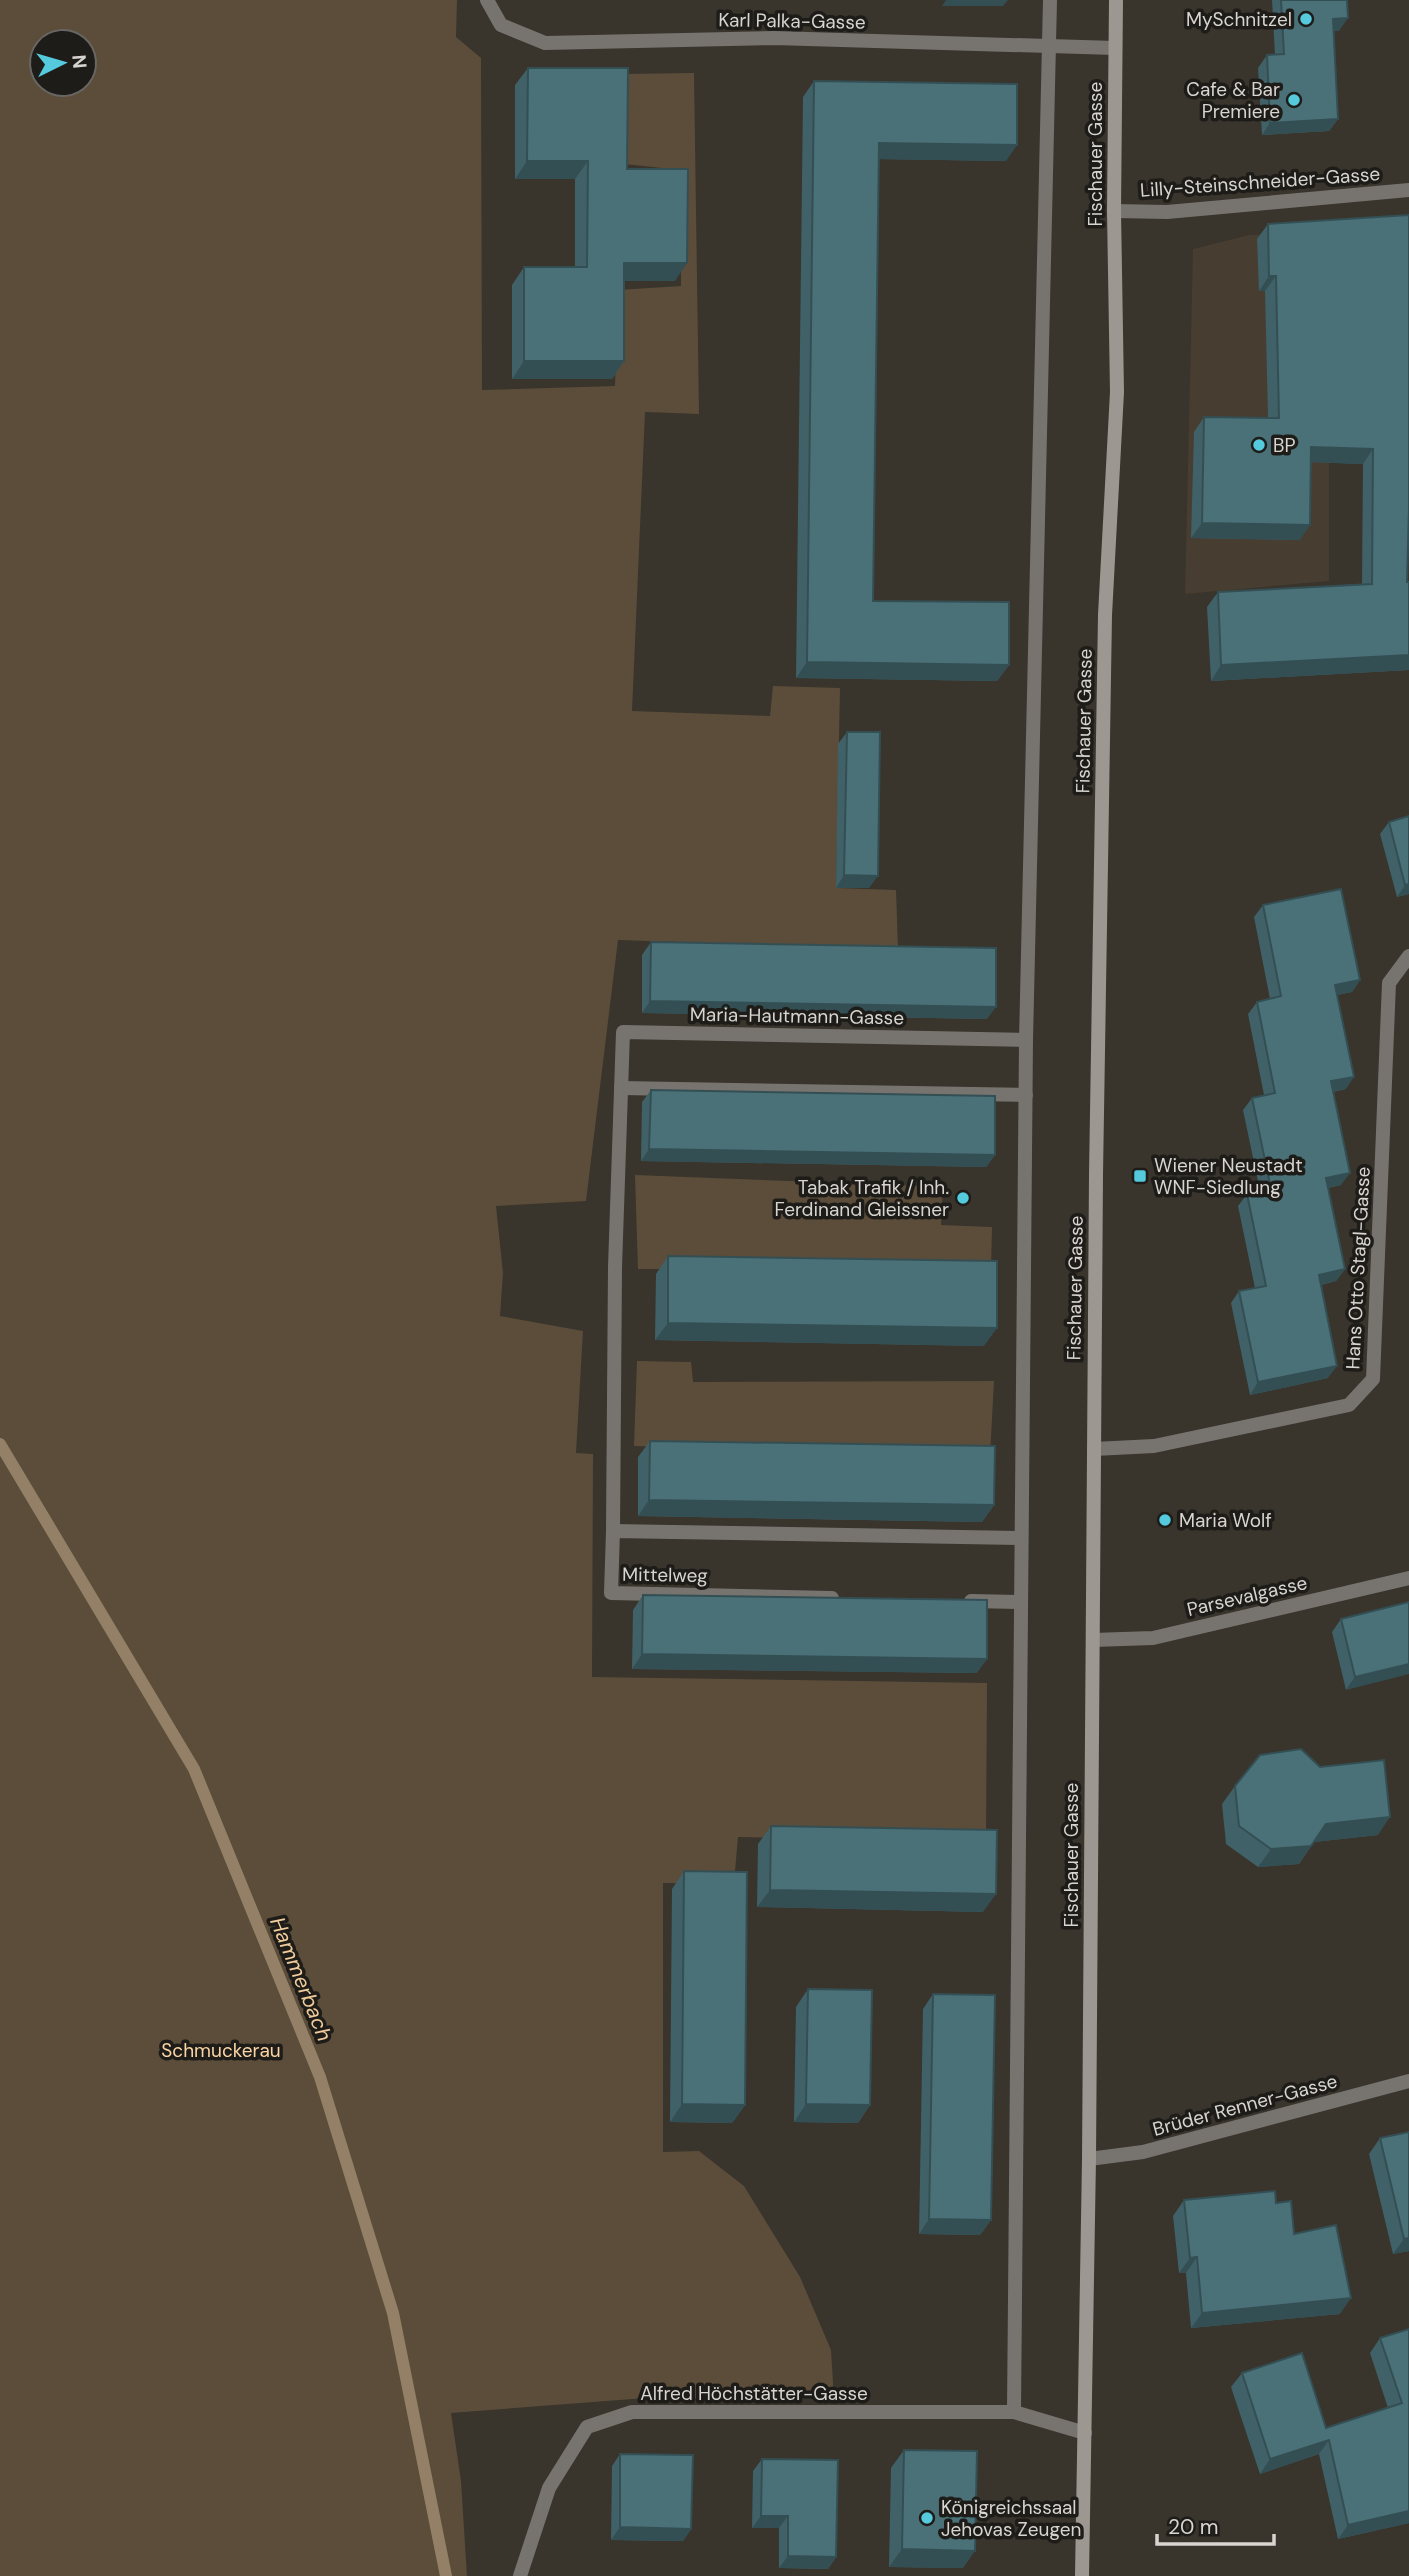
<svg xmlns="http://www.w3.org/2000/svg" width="1409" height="2576" font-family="'DM Sans',sans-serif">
  <rect width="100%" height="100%" fill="#39342c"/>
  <!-- built -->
  <path fill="#473d31" d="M1297,234L1329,308V581L1185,594L1193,249L1249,235Z"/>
  <!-- green -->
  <g fill="#5b4d3a" fill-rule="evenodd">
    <path d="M0,0H457L456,37L481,58L482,390L615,386L618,290L681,286V170L624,164L623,74L694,73L699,414L645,412L632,711L770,716L773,686L840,688L836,888L896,890L898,949L618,940L586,1201L496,1206L503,1273L500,1316L583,1331L576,1453L593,1454L592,1677L987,1683L986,1841L738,1837L734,1883H663V2152L699,2151L744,2186L800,2277L831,2350L834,2399L646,2398L451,2413L461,2481L467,2576H0ZM42,42H84V84H42Z"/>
    <path d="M635,1175L943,1187L941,1225L992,1227L991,1270L638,1269Z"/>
    <path d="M637,1361L691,1362L693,1382L994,1381L990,1456L634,1446Z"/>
  </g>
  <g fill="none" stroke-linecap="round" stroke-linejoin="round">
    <!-- stream -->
    <path stroke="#948066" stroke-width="12" d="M0,1444L194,1769L320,2077L393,2313L446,2576"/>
    <!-- minor -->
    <g stroke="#777470" stroke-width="14">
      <path d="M487,0L501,25L545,43L774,38L1115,48"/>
      <path d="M1114,211L1167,212L1409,190"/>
      <path d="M621,1088L1026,1095"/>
      <path d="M1094,1449L1154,1446L1349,1405L1373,1379L1389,983L1409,956"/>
      <path d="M613,1531L615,1267L623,1032L1026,1040"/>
      <path d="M832,1598L611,1593L613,1531L1021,1538"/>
      <path d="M971,1601L1021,1602"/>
      <path d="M1093,1640L1153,1638L1409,1578"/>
      <path d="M1089,2159L1143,2152L1409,2081"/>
      <path d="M1014,2412L1026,1040L1050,0"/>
      <path d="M520,2576L549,2488L587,2427L632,2412H1014L1085,2433"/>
    </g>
    <!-- secondary -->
    <path stroke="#9c9791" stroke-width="14" d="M1082,2576L1089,2159L1096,1175L1105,615L1117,392L1114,211L1116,0"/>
  </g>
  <!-- wall -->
  <g fill="#406167">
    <path d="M1272,0H1347L1339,31H1333L1338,119L1329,131L1262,135L1258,68L1267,55H1275Z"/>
    <path d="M528,68L627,169L675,281H624V361L612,379H512V285L524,267H575V179H515V85Z"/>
    <path d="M814,81L1006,161L879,159L873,601L1009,665L997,681L796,678L803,97Z"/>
    <path d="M1268,224L1408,523L1407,582H1409V670L1211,681L1207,607L1218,592L1362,584L1363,464L1311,462L1300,540L1191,538L1194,432L1204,417H1268L1265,291H1259L1257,239Z"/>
    <path d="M847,732L869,888H836L838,744Z"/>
    <path d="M1409,816V894L1397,897L1380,834L1389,822Z"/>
    <path d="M1263,905L1360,980L1352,992L1337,995L1346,1089L1333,1092L1341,1185L1328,1188L1345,1269L1336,1281L1321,1285L1328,1378L1250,1395L1231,1303L1239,1291L1255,1288L1238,1206L1247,1194L1260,1191L1243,1110L1252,1098L1264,1095L1248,1014L1257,1002L1270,999L1254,917Z"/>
    <path d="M651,942L987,1019L642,1013V955Z"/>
    <path d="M651,1090L995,1155L986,1167L641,1161L642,1102Z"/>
    <path d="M668,1256L984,1346L655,1340L656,1274Z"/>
    <path d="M650,1441L994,1505L982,1522L638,1516V1457Z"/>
    <path d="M643,1595L977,1673L632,1669L633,1610Z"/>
    <path d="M1409,1602L1346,1690L1332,1632L1341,1619Z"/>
    <path d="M1235,1786L1378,1835L1314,1842L1299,1864L1258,1867L1226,1844L1222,1804Z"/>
    <path d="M771,1826L983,1912L757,1907L758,1844Z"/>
    <path d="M684,1871L745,2105L732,2123L670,2122L672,1889Z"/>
    <path d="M808,1989L870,2105L858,2123L794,2122L796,2007Z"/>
    <path d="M933,1994L991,2220L980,2235L919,2234L923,2009Z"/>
    <path d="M1409,2132V2251L1393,2254L1369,2154L1380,2138Z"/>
    <path d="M1184,2200L1276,2203L1340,2314L1191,2328L1186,2273H1179L1173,2216Z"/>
    <path d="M1409,2329V2523L1338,2539L1319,2454L1260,2474L1231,2387L1242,2373L1326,2428L1388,2408L1370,2353L1380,2338Z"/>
    <path d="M904,2450L963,2568L889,2567L891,2468Z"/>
    <path d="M620,2454L691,2529L683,2541L611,2540L612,2466Z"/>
    <path d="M762,2459L836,2557L828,2569L779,2568V2528H752L753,2471Z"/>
  </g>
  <!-- shaded-wall -->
  <g fill="#344f54">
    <path d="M946,0H1008L1003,6H942Z"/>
    <path d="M1348,18L1339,31H1324L1333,19Z"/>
    <path d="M1338,119L1329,131L1262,135L1270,123Z"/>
    <path d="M879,143L1017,145L1006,161L868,159Z"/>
    <path d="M527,161H588L575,179H515Z"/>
    <path d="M624,263H687L675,281H611Z"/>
    <path d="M1269,276H1276L1265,291H1259Z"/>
    <path d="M524,361H624L612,379H512Z"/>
    <path d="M1311,447L1373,449L1363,464L1301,462Z"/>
    <path d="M1202,523L1310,525L1300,540L1191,538Z"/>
    <path d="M1409,655V670L1211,681L1221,665Z"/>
    <path d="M807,662L1009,665L997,681L796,678Z"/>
    <path d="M844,875L878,876L869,888H836Z"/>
    <path d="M1409,884V894L1397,897L1405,885Z"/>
    <path d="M1360,980L1352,992L1327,997L1335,985Z"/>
    <path d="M650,1001L996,1007L987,1019L642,1013Z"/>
    <path d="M1354,1077L1346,1089L1323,1094L1331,1081Z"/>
    <path d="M649,1149L995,1155L986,1167L641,1161Z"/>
    <path d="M1350,1173L1341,1185L1317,1190L1326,1178Z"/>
    <path d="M1345,1269L1336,1281L1310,1287L1319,1275Z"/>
    <path d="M668,1323L997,1328L984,1346L655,1340Z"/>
    <path d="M1337,1366L1328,1378L1250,1395L1258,1382Z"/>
    <path d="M649,1500L994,1505L982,1522L638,1516Z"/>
    <path d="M642,1654L987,1659L977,1673L632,1669Z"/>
    <path d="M1409,1664V1674L1346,1690L1355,1677Z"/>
    <path d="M1390,1817L1378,1835L1314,1842L1326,1824Z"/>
    <path d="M1311,1846L1299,1864L1258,1867L1271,1849Z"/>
    <path d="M770,1890L996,1894L983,1912L757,1907Z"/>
    <path d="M682,2104L745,2105L732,2123L670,2122Z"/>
    <path d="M806,2104L870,2105L858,2123L794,2122Z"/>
    <path d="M929,2219L991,2220L980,2235L919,2234Z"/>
    <path d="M1409,2238V2251L1393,2254L1404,2239Z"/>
    <path d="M1197,2257L1186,2273H1179L1190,2258Z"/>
    <path d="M1351,2298L1340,2314L1191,2328L1202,2313Z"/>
    <path d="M1329,2440L1319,2454L1260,2474L1270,2459Z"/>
    <path d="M1409,2511V2523L1338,2539L1348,2525Z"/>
    <path d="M761,2516H788L779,2528H752Z"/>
    <path d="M620,2527L691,2529L683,2541L611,2540Z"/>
    <path d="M902,2549L975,2551L963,2568L889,2567Z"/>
    <path d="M788,2556L836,2557L828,2569L779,2568Z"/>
  </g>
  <!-- building -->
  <g fill="#4a7178" stroke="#344f54" stroke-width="2">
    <path d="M1281,0H1347L1348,18L1333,19L1338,119L1270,123L1267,55L1284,54Z"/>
    <path d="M528,68H628L627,169H688L687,263H624V361H524V267H587L588,161H527Z"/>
    <path d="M814,81L1017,84V145L879,143L873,601L1009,602V665L807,662Z"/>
    <path d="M1409,215V508L1407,582H1409V655L1221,665L1218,592L1372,584L1373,449L1311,447L1310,525L1202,523L1204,417L1279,418L1276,276H1269L1268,224Z"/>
    <path d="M847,732H880L878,876L844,875Z"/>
    <path d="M1409,816V884L1405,885L1389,822Z"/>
    <path d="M1341,889L1360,980L1335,985L1354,1077L1331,1081L1350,1173L1326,1178L1345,1269L1319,1275L1337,1366L1258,1382L1239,1291L1266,1286L1247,1194L1271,1189L1252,1098L1275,1093L1257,1002L1281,996L1263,905Z"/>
    <path d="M651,942L996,948V1007L650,1001Z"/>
    <path d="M651,1090L995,1096V1155L649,1149Z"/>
    <path d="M668,1256L997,1261V1328L668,1323Z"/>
    <path d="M650,1441L995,1446L994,1505L649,1500Z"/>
    <path d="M643,1595L987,1600V1659L642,1654Z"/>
    <path d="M1409,1602V1664L1355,1677L1341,1619Z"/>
    <path d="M1301,1749L1320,1767L1384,1760L1390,1817L1326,1824L1311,1846L1271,1849L1239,1826L1235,1786L1260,1755Z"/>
    <path d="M771,1826L997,1830L996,1894L770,1890Z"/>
    <path d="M684,1871L747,1872L745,2105L682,2104Z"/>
    <path d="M808,1989L872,1990L870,2105L806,2104Z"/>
    <path d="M933,1994L995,1995L991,2220L929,2219Z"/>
    <path d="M1409,2132V2238L1404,2239L1380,2138Z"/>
    <path d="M1275,2191L1276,2203L1291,2201L1294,2234L1336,2225L1351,2298L1202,2313L1197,2257L1190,2258L1184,2200Z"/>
    <path d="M1409,2329V2511L1348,2525L1329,2440L1270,2459L1242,2373L1302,2353L1326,2428L1402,2403L1380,2338Z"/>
    <path d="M904,2450L977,2451L975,2551L902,2549Z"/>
    <path d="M620,2454L693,2455L691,2529L620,2527Z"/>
    <path d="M762,2459L838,2460L836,2557L788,2556V2516H761Z"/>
  </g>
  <!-- markers -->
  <g fill="#54cadc" stroke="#1e1c18" stroke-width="2.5">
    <circle cx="1306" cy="19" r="7"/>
    <circle cx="1294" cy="100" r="7"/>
    <circle cx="1259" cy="445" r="7"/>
    <rect x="1133" y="1169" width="14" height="14" rx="3.5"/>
    <circle cx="963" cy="1198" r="7"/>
    <circle cx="1165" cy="1520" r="7"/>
    <circle cx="927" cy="2518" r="7"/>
  </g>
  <g text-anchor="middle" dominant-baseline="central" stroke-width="7" stroke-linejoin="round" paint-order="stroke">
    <!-- poi labels -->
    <g font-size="19" fill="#d8d4d0" stroke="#1e1c18" text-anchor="start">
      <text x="1292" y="19" text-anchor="end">MySchnitzel</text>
      <text x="1280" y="89" text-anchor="end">Cafe &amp; Bar<tspan x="1280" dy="22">Premiere</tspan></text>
      <text x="1273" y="445">BP</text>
      <text x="1154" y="1165">Wiener Neustadt<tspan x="1154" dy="22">WNF-Siedlung</tspan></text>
      <text x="949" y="1187" text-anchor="end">Tabak Trafik / Inh.<tspan x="949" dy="22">Ferdinand Gleissner</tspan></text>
      <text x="1179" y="1520">Maria Wolf</text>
      <text x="941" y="2507">Königreichssaal<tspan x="941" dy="22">Jehovas Zeugen</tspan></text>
    </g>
    <!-- street labels -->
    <g font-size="19" fill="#d8d4d0" stroke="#1e1c18">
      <text transform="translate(792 21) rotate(1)">Karl Palka-Gasse</text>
      <text transform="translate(1095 154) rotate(-90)">Fischauer Gasse</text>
      <text transform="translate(1260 182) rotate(-4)">Lilly-Steinschneider-Gasse</text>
      <text transform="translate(1084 721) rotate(-89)">Fischauer Gasse</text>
      <text transform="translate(797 1016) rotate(1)">Maria-Hautmann-Gasse</text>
      <text transform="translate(1358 1268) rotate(-87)">Hans Otto Stagl-Gasse</text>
      <text transform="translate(1075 1288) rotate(-89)">Fischauer Gasse</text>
      <text transform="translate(665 1575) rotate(1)">Mittelweg</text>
      <text transform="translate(1247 1596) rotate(-13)">Parsevalgasse</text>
      <text transform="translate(1071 1855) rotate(-90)">Fischauer Gasse</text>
      <text transform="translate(1245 2105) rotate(-15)">Brüder Renner-Gasse</text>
      <text x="754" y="2393">Alfred Höchstätter-Gasse</text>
    </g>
    <!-- park labels -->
    <g font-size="19" fill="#fad4a4" stroke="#1e1c18">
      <text x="221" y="2050">Schmuckerau</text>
    </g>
    <!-- water labels -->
    <g font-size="21" font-style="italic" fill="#f0cb9b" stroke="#1e1c18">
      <text transform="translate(301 1979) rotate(68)">Hammerbach</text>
    </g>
  </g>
  <!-- north arrow -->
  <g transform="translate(63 63) rotate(85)"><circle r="33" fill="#1e1c18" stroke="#686662" stroke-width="2"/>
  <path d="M0-5L12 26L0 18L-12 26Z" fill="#54cadc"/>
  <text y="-10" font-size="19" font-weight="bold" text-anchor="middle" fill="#d8d4d0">N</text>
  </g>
  <!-- scale -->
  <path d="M1157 2534v10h117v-10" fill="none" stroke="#d8d4d0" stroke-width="3.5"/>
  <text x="1168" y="2534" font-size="21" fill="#d8d4d0" stroke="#1e1c18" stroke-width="5" paint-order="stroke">20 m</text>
</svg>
